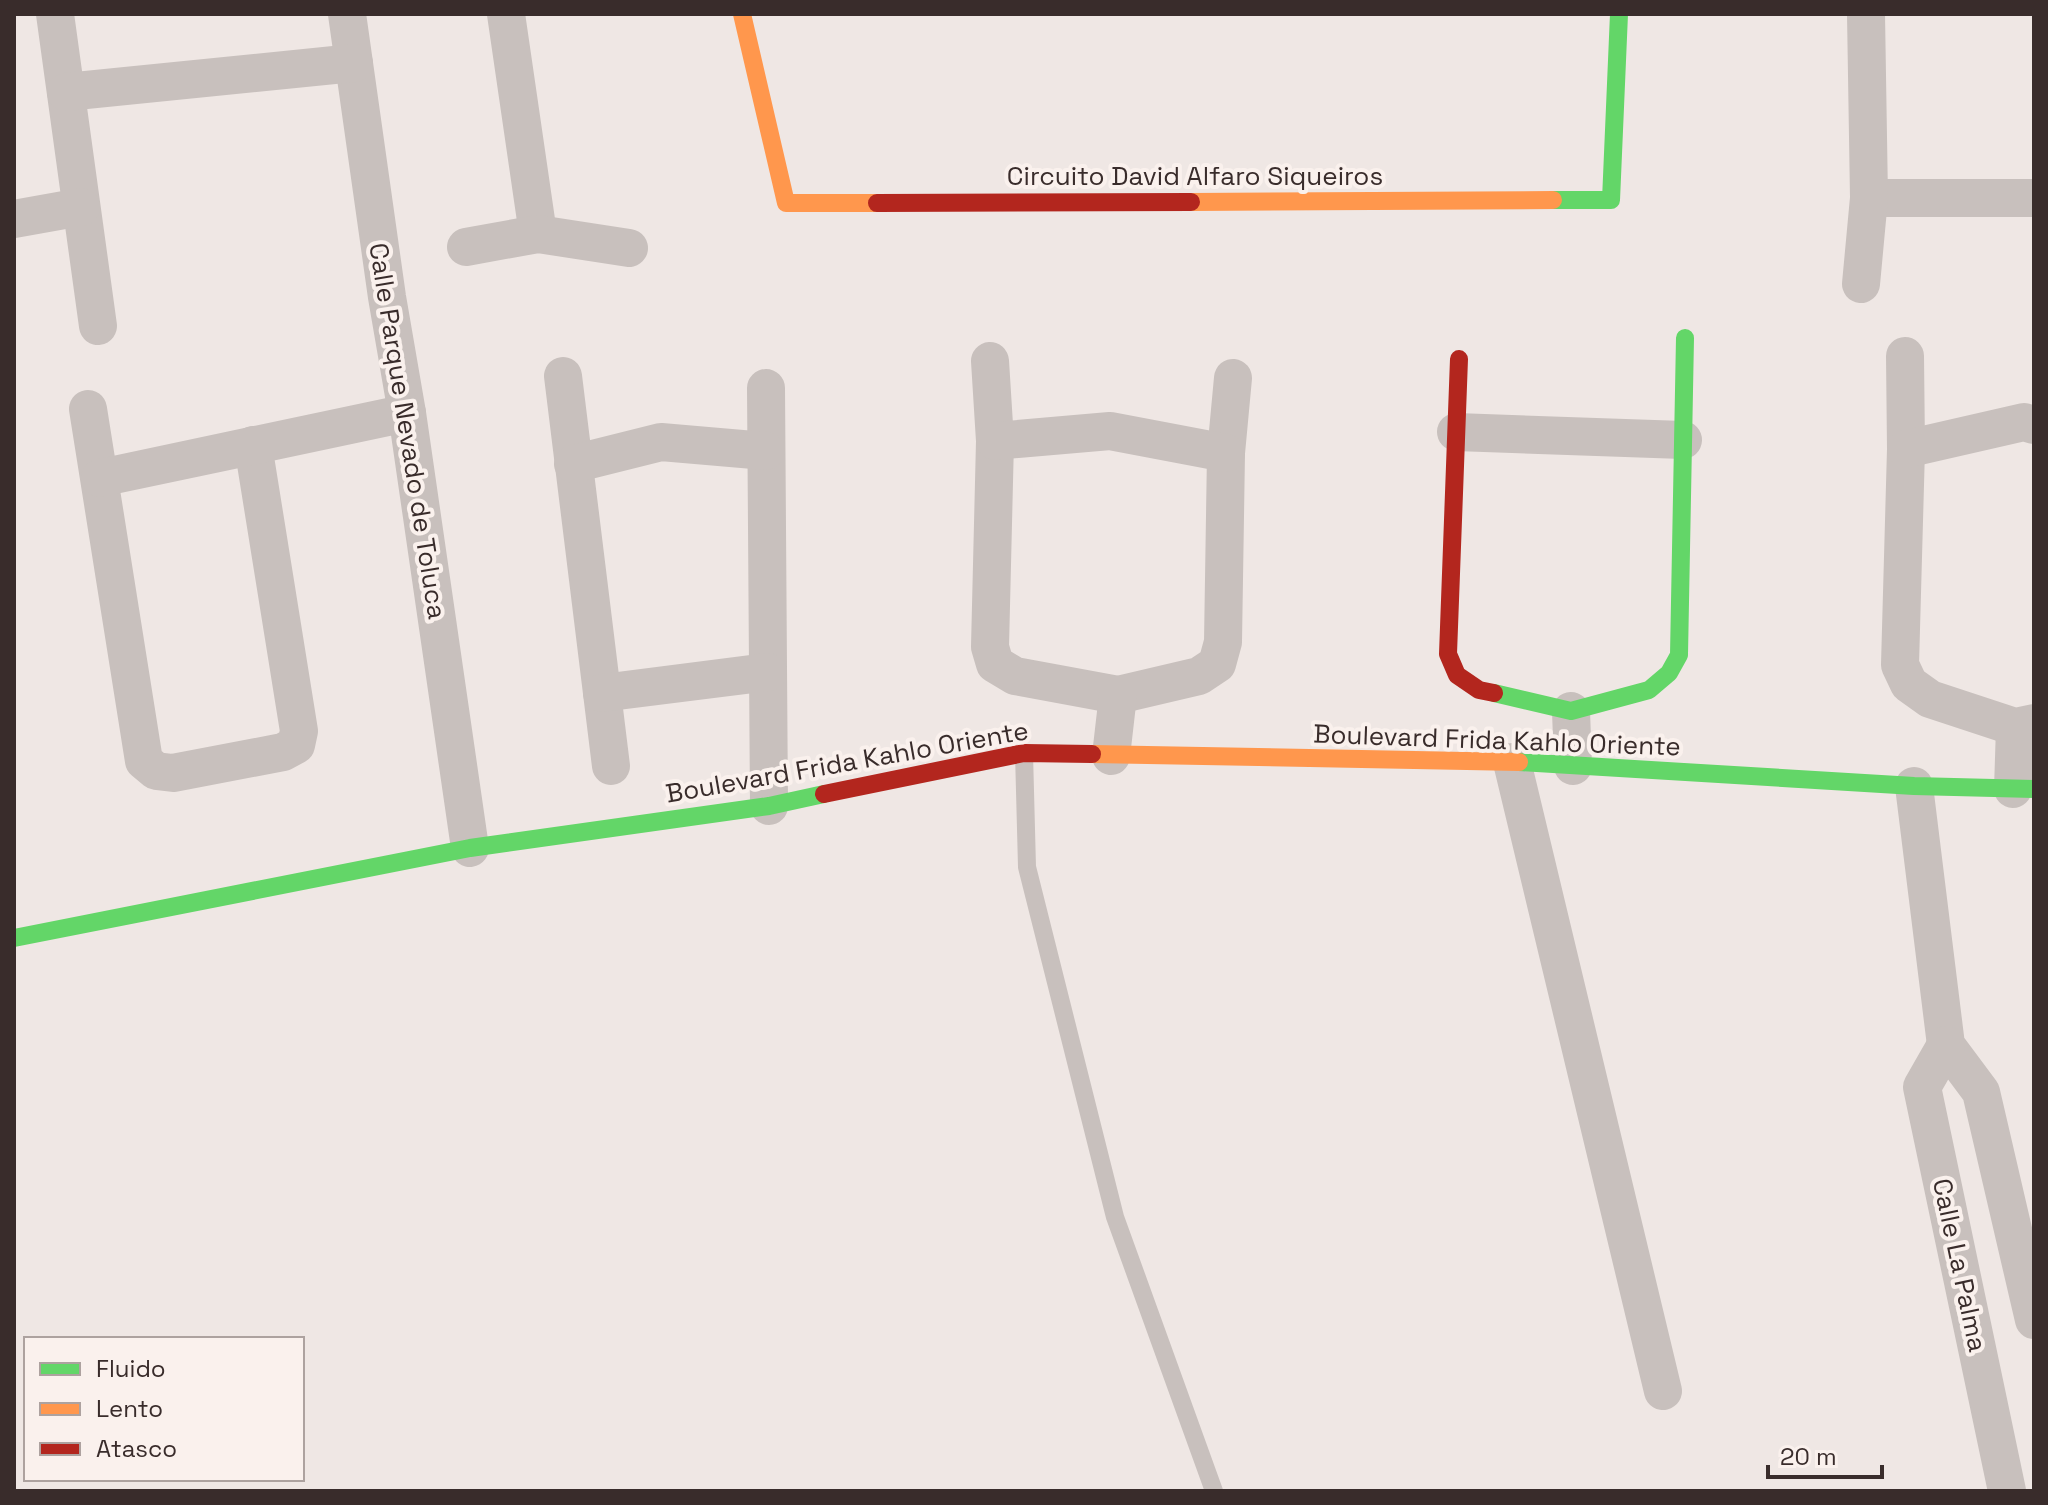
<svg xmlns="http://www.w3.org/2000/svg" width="2048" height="1505" font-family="'Space Grotesk',sans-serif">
  <rect width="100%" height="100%" fill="#efe7e4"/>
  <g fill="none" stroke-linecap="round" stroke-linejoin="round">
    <!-- lane -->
    <path stroke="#c8c0bd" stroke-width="18" d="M1024,753L1027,867L1115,1217L1214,1491"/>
    <!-- street -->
    <g stroke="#c8c0bd" stroke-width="38">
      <path d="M55,14L98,326"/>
      <path d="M347,14L387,297L407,413L470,848"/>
      <path d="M506,14L538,234"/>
      <path d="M66,92L354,63"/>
      <path d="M1869,198H2034"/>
      <path d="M14,219L81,207"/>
      <path d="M466,247L538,234L629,248"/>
      <path d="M1861,284L1869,198L1866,14"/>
      <path d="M1905,356L1906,449L1900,665L1909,684L1930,699L2015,727L2034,723"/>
      <path d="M990,361L995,441L990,647L995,664L1015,676L1118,695L1199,676L1217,664L1223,642L1226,453L1233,378"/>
      <path d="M563,376L611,766"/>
      <path d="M766,388L769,806"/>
      <path d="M88,409L144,761L156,771L173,773L283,752L296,745L299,731L253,445"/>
      <path d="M1456,432L1683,440"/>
      <path d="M995,441L1110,431L1226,453"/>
      <path d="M1906,449L2024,422L2034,425"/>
      <path d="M573,464L661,442L766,451"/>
      <path d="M100,478L407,413"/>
      <path d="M602,693L768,672"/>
      <path d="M1571,711L1573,766"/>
      <path d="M1111,756L1118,695"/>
      <path d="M1512,762L1663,1391"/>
      <path d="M1914,786L1946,1045L1981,1092L2034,1320"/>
      <path d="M2013,789L2015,727"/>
      <path d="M1946,1045L1922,1087L2007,1491"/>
    </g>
    <!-- fast -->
    <g stroke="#63d668" stroke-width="18">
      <path d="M1553,200H1611L1619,14"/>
      <path d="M1494,693L1571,711L1649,690L1669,673L1679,655L1685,338"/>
      <path d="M1519,762L1914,786L2034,789"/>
      <path d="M14,938L470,848L769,806L824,794"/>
    </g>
    <!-- slow -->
    <g stroke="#ff974d" stroke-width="18">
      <path d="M742,14L786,203H877"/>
      <path d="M1191,202L1553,200"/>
      <path d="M1092,754L1519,762"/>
    </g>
    <!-- jam -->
    <g stroke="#b3261e" stroke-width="18">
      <path d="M877,203L1191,202"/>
      <path d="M1459,359L1448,654L1457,675L1479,690L1494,693"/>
      <path d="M824,794L1024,753L1092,754"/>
    </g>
  </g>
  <g text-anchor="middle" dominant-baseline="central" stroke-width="8" stroke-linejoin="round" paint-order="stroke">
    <!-- street labels -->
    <g font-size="26" fill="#392c2b" stroke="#faf1ed">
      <text x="1195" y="176">Circuito David Alfaro Siqueiros</text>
      <text transform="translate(408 431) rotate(81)">Calle Parque Nevado de Toluca</text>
      <text transform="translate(1497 740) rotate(2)">Boulevard Frida Kahlo Oriente</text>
      <text transform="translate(847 762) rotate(-10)">Boulevard Frida Kahlo Oriente</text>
      <text transform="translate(1960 1265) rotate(78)">Calle La Palma</text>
    </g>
  </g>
  <!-- border -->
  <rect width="2048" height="1505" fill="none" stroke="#392c2b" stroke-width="32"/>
  <!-- legend -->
  <rect x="24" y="1337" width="280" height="144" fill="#faf1ed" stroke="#ada29f" stroke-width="2"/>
  <rect x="40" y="1363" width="40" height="12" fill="#63d668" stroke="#ada29f" stroke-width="2"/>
  <text x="96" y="1377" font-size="24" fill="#392c2b">Fluido</text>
  <rect x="40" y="1403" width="40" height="12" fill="#ff974d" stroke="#ada29f" stroke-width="2"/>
  <text x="96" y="1417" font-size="24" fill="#392c2b">Lento</text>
  <rect x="40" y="1443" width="40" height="12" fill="#b3261e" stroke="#ada29f" stroke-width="2"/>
  <text x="96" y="1457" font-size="24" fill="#392c2b">Atasco</text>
  <!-- scale -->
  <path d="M1768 1465v12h114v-12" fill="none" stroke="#392c2b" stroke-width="4"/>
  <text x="1780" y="1465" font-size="24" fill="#392c2b" stroke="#faf1ed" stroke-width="6" paint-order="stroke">20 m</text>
</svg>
